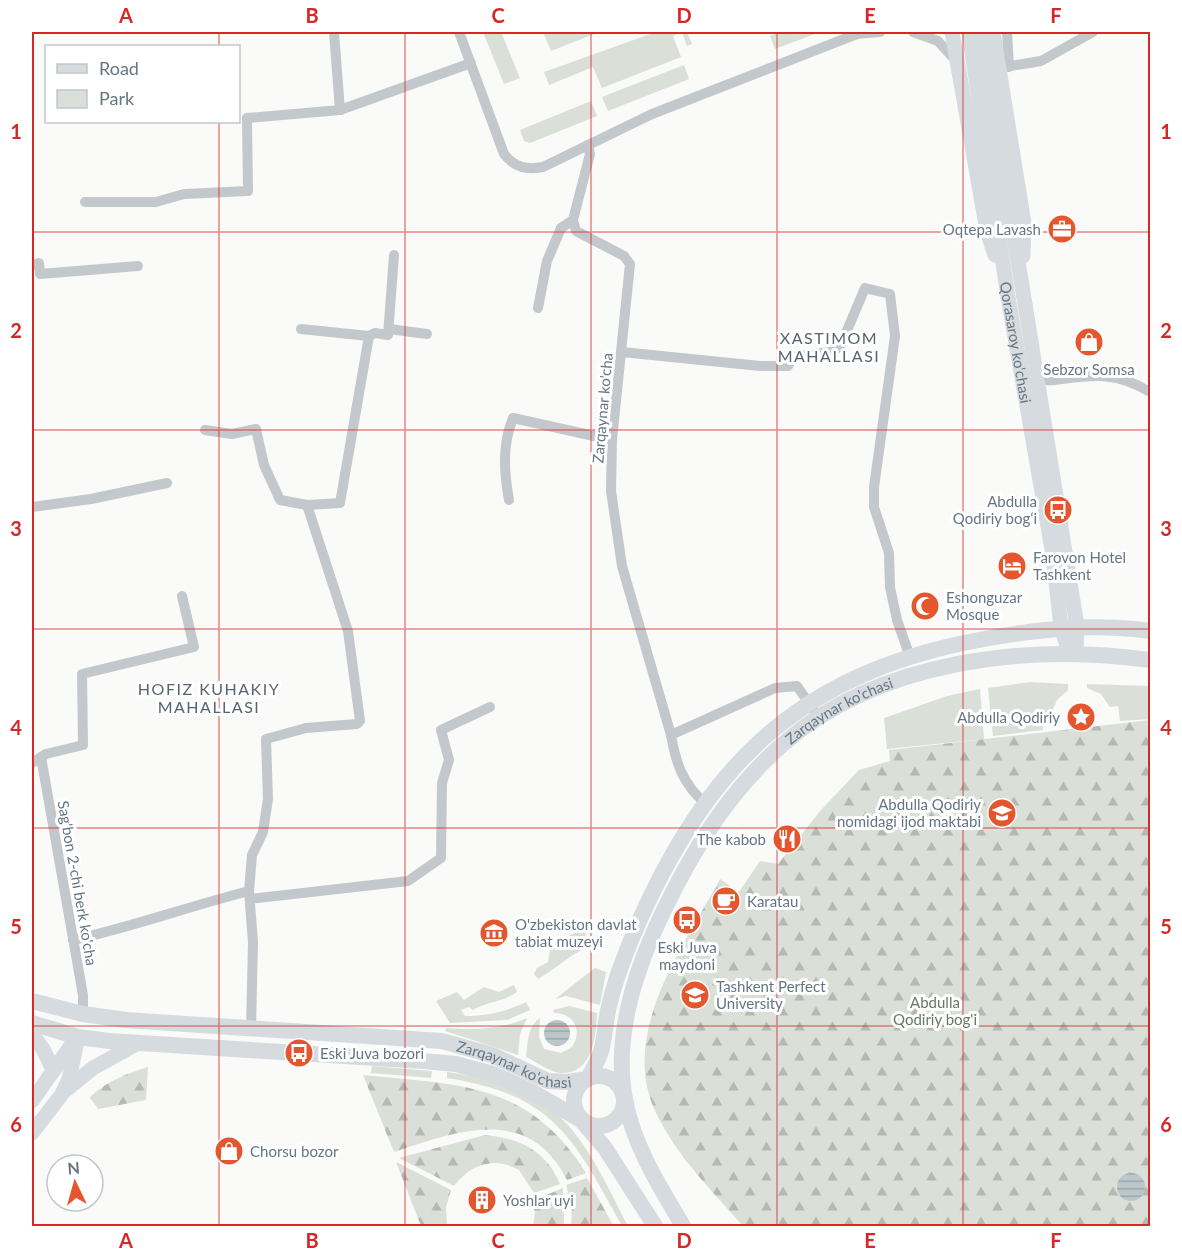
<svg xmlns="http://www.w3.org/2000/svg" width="1182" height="1258" font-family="Lato,sans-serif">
  <defs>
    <pattern id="forest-firs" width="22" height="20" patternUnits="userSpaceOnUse" patternTransform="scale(1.5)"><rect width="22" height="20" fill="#dadfd7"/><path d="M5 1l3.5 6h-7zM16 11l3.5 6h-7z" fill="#b4b9b4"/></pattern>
    <pattern id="water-rules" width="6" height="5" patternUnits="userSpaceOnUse" patternTransform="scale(1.5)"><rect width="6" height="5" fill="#bbc7cb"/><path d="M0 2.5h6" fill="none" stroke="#9ca6aa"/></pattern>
  </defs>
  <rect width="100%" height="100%" fill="#fafaf8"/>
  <!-- green -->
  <g fill="#dadfd7">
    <path d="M483,32H501L520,78L504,84Z"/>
    <path d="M543,32H599L551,51Z"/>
    <path d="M656,32H687L692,44L687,46L682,32L673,36L681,57L602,88L593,67L549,85L544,72Z"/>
    <path d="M780,32H820L775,49L770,36Z"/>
    <path d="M684,65L689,79L608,111L602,97Z"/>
    <path d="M591,101L597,116L530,143L524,141L520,130Z"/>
    <path d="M1030,682L1068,684V690L1057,700L1051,714L1041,715L1043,730L993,736L988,688Z"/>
    <path d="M1087,684L1150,686V719L1120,721L1118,706L1110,707L1101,694L1087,688Z"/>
    <path d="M980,689L984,739L887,749L884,718L947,696Z"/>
    <path d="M583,928L586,934L581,950C566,959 553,970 538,979L534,974L537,968L548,962L551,946Z"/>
    <path d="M595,968L606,972L600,1005L566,996L555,999Z"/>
    <path d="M514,985L517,992C503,1002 488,1001 473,1010L469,1007L461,1010L465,1016C488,1016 505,1012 526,1002L530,1010L507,1020L450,1023L436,1001L457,992L464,1000L484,987L499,992Z"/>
    <path d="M569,1006L597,1013C596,1036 593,1075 560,1073C550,1072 536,1062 526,1057C528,1043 527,1027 540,1018L539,1037L544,1049L561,1053L572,1047C583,1031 574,1013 554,1013L553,1010Z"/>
    <path d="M527,1018L520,1034L518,1055L445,1031L446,1028C476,1030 499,1030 527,1018Z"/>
    <path d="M372,1066L432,1071L431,1078L371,1073Z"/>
    <path d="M447,1072C485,1076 540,1095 567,1124C593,1153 610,1192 628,1226H622C573,1138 555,1095 447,1078Z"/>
  </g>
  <!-- forest -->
  <g fill="url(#forest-firs)">
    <path d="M1150,720V1226H743C712,1191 678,1157 657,1115C617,1035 683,948 720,879L739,892L760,861L778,864L821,810L859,770L890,761L889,750Z"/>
    <path d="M148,1067L146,1100L98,1109L90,1097C107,1081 126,1074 148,1067Z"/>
    <path d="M363,1075C460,1085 529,1082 586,1173L567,1180C529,1104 458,1131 394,1152Z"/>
    <path d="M485,1135C520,1138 546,1151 560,1184L534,1193L519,1170C494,1156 471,1164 454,1186L399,1158Z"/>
    <path d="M396,1162L451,1190L446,1207L447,1226H421Z"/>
    <path d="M587,1178L612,1223L614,1226H571L572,1206L566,1185Z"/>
    <path d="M563,1188L564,1226H533L535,1213L532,1201Z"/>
  </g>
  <!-- water -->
  <g fill="url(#water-rules)">
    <circle cx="557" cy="1033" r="13"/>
    <circle cx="1131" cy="1187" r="14"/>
  </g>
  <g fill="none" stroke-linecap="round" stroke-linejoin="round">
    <!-- street -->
    <g stroke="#c3c8cc" stroke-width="10">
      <path d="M334,32L340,110"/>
      <path d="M459,32L504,154C515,168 527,170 543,167L652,114L862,32"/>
      <path d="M913,32L938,41L956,61"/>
      <path d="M1007,32L1009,67"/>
      <path d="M855,34L880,32"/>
      <path d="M998,68L1041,61L1093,32"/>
      <path d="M588,145L590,154L573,220L576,231L624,256L630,264L612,440L611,491L622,566L671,735C676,764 683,784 705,803"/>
      <path d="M85,202H156L184,194L248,191L247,118L340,110L471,63"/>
      <path d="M32,265L39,263L40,274L138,266"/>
      <path d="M538,308L547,261L561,228L573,220"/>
      <path d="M301,329L369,336L375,333L388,335L394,255"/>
      <path d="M389,329L427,334"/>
      <path d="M622,352L760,366H788L793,357L830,352L840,347L865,288L890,294L895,336L874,487V507L889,553L890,587L897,620L910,657"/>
      <path d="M1032,381C1040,379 1048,381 1055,380C1094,375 1116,371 1150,392"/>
      <path d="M205,430L232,434L256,429L264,465L280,500L307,505L340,503L369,336"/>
      <path d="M509,500C504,472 502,445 513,418L612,440"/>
      <path d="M32,507L91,499L167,483"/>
      <path d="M671,735L775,688L797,686L813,709"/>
      <path d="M41,757L83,995V1014"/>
      <path d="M32,763L46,754L83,745L82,674L194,647L182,596"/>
      <path d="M250,899L408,881L441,858L442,783L449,760L441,730L490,707"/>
      <path d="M73,940C132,927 190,906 249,891"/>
      <path d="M251,1029L253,942L249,891L252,855L263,832L268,799L266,739L306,728L357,724L360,721L348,631L307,505"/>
    </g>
    <!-- secondary -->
    <g stroke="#d6dbdf" stroke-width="15">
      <path d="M952,32L987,231L995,255"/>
      <path id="s1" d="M969,32L1008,297L1053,555L1061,627L1069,652"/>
      <path d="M981,32L1077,626L1076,652"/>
      <path d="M993,32L1024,223L1023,256"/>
      <path d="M32,1034L43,1049L53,1070"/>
      <path d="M66,1090L93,1068L138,1043"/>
      <path d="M32,1101L75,1040"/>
      <path d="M32,1133L62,1094L69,1079L78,1037"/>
    </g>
    <!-- primary -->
    <g stroke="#d6dbdf" stroke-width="16">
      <path id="s2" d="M32,1001L83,1014L126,1020L442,1041L492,1055L548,1081L567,1082L587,1079C609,1046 601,1037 610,1002C617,973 629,944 641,917C714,756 807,671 984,639C1040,629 1093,623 1150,631"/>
      <path d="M32,1023L78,1037L109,1041L423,1061L456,1064L493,1074L529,1090L581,1120L605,1148L655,1226"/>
      <circle cx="599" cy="1101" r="25"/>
      <path id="s3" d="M683,1226C660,1187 633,1145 625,1099C613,1035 636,968 664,910C694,848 730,790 783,744C879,660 1029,643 1150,660"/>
    </g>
  </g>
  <!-- grid -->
  <path fill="none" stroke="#d62828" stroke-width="1.5" stroke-opacity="0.55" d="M219,32V46M405,32V1226M591,32V1226M777,32V1226M963,32V1226M219,122V1226M32,232H1150M32,430H1150M32,629H1150M32,828H1150M32,1026H1150"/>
  <!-- icons -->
  <defs>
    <g id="office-disc" transform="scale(1.5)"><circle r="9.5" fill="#e4572e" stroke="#fff"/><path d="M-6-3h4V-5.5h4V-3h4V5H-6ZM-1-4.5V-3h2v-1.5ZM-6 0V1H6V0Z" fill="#fff"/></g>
    <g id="shop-disc" transform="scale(1.5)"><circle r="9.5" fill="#e4572e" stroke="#fff"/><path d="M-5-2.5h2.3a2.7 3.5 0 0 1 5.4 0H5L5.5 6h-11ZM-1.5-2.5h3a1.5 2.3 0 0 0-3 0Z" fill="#fff"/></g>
    <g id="bus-disc" transform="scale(1.5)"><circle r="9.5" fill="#e4572e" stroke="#fff"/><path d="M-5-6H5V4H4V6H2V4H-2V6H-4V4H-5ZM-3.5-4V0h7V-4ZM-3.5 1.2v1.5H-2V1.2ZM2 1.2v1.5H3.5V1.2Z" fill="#fff"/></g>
    <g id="hotel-disc" transform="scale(1.5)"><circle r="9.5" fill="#e4572e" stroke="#fff"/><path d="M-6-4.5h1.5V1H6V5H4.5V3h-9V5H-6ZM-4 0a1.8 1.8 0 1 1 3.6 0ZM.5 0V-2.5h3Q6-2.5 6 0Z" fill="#fff"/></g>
    <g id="mosque-disc" transform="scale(1.5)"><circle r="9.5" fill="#e4572e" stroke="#fff"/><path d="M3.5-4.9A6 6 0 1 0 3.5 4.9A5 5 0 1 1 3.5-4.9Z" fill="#fff"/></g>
    <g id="sight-disc" transform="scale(1.5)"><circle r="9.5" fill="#e4572e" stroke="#fff"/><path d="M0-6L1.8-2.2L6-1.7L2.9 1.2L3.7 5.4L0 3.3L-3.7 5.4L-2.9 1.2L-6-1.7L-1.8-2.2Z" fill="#fff"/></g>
    <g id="school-disc" transform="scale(1.5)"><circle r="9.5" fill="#e4572e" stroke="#fff"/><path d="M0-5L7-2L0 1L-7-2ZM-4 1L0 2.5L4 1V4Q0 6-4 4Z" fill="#fff"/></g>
    <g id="restaurant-disc" transform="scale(1.5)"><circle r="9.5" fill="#e4572e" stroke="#fff"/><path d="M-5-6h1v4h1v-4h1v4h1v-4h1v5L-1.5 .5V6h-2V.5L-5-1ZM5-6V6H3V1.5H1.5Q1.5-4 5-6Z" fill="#fff"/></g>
    <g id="cafe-disc" transform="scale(1.5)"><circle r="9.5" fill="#e4572e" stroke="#fff"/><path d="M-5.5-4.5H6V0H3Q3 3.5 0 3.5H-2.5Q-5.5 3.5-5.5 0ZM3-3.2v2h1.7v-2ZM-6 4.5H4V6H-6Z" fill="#fff"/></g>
    <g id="museum-disc" transform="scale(1.5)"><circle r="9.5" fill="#e4572e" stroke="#fff"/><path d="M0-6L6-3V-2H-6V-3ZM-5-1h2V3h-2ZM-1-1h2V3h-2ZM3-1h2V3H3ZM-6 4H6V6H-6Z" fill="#fff"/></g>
    <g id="university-disc" transform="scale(1.5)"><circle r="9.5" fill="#e4572e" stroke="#fff"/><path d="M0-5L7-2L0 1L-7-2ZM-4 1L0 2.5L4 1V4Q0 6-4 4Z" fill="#fff"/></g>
    <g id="building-disc" transform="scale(1.5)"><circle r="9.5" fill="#e4572e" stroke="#fff"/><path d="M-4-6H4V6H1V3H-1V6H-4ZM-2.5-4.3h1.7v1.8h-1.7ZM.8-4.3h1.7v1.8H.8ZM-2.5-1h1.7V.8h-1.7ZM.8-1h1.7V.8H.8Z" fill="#fff"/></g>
  </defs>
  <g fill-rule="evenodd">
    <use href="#office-disc" x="1062" y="229"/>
    <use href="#shop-disc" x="1089" y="342"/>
    <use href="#bus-disc" x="1058" y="510"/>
    <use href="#hotel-disc" x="1012" y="566"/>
    <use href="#mosque-disc" x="925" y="606"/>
    <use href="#sight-disc" x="1081" y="717"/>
    <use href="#school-disc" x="1002" y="813"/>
    <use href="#restaurant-disc" x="787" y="839"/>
    <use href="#cafe-disc" x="726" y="901"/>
    <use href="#bus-disc" x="687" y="920"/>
    <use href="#museum-disc" x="494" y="933"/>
    <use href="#university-disc" x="695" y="995"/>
    <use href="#bus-disc" x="299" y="1053"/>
    <use href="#shop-disc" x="229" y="1151"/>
    <use href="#building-disc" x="482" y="1200"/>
  </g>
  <g text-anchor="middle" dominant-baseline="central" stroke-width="6" stroke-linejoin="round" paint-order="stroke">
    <!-- poi labels -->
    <g font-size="15" fill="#657683" stroke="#fff" text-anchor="start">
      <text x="1041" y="229" text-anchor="end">Oqtepa Lavash</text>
      <text x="1089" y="369" text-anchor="middle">Sebzor Somsa</text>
      <text x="1037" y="501" text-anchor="end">Abdulla<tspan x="1037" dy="17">Qodiriy bogʻi</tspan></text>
      <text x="1033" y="557">Farovon Hotel<tspan x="1033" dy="17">Tashkent</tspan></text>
      <text x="946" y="597">Eshonguzar<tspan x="946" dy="17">Mosque</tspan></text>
      <text x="1060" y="717" text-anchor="end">Abdulla Qodiriy</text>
      <text x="981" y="804" text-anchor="end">Abdulla Qodiriy<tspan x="981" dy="17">nomidagi ijod maktabi</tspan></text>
      <text x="766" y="839" text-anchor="end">The kabob</text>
      <text x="747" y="901">Karatau</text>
      <text x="515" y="924">O'zbekiston davlat<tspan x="515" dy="17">tabiat muzeyi</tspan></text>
      <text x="687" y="947" text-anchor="middle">Eski Juva<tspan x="687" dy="17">maydoni</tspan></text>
      <text x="716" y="986">Tashkent Perfect<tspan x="716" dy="17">University</tspan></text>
      <text x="320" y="1053">Eski Juva bozori</text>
      <text x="250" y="1151">Chorsu bozor</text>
      <text x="503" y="1200">Yoshlar uyi</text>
    </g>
    <!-- street labels -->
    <g font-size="15" fill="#657683" stroke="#fff">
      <text stroke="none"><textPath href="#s1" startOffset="314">Qorasaroy ko'chasi</textPath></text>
      <text transform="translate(602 408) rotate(-85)">Zarqaynar ko'cha</text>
      <text stroke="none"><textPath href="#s3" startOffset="608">Zarqaynar ko'chasi</textPath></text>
      <text transform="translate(78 883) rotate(80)">Sag'bon 2-chi berk ko'cha</text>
      <text stroke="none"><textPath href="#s2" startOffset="489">Zarqaynar ko'chasi</textPath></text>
    </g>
    <!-- park labels -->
    <g font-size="15" fill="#687a64" stroke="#fff">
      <text x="935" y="1002">Abdulla<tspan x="935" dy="17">Qodiriy bog'i</tspan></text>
    </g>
    <!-- neighbourhood labels -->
    <g font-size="16" letter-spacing="1.5" fill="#57646e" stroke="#fff">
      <text x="829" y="337">XASTIMOM<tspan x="829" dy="18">MAHALLASI</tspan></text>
      <text x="209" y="688">HOFIZ KUHAKIY<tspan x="209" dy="18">MAHALLASI</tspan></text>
    </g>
  </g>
  <!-- border -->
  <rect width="1182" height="1258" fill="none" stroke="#ffffff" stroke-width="66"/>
  <!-- legend -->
  <rect x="45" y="45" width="195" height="78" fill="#ffffff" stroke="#c1c8cd" stroke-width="1.5"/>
  <rect x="57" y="64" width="30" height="9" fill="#d6dbdf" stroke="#c1c8cd" stroke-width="1.5"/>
  <text x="99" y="75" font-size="18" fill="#657683">Road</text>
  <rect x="57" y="90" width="30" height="18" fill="#dadfd7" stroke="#c1c8cd" stroke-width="1.5"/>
  <text x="99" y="105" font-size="18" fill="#657683">Park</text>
  <!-- north arrow -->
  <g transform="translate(75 1183) rotate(355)"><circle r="28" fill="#ffffff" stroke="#c1c8cd" stroke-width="1.5"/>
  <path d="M0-4.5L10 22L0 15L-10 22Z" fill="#e4572e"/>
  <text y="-9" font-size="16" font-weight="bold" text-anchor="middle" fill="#657683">N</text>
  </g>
  <rect x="33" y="33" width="1116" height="1192" fill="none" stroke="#d62828" stroke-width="2"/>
  <g font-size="20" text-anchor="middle" font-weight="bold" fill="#d62828">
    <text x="126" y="23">A</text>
    <text x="312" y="23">B</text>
    <text x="498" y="23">C</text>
    <text x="684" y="23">D</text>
    <text x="870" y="23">E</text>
    <text x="1056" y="23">F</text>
    <text x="16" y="139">1</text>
    <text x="1166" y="139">1</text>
    <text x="16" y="338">2</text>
    <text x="1166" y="338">2</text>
    <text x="16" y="536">3</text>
    <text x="1166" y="536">3</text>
    <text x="16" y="735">4</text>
    <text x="1166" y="735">4</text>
    <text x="16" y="934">5</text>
    <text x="1166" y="934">5</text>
    <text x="16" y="1132">6</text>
    <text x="1166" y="1132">6</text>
    <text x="126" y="1248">A</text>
    <text x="312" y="1248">B</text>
    <text x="498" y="1248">C</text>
    <text x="684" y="1248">D</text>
    <text x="870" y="1248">E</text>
    <text x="1056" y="1248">F</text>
  </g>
</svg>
